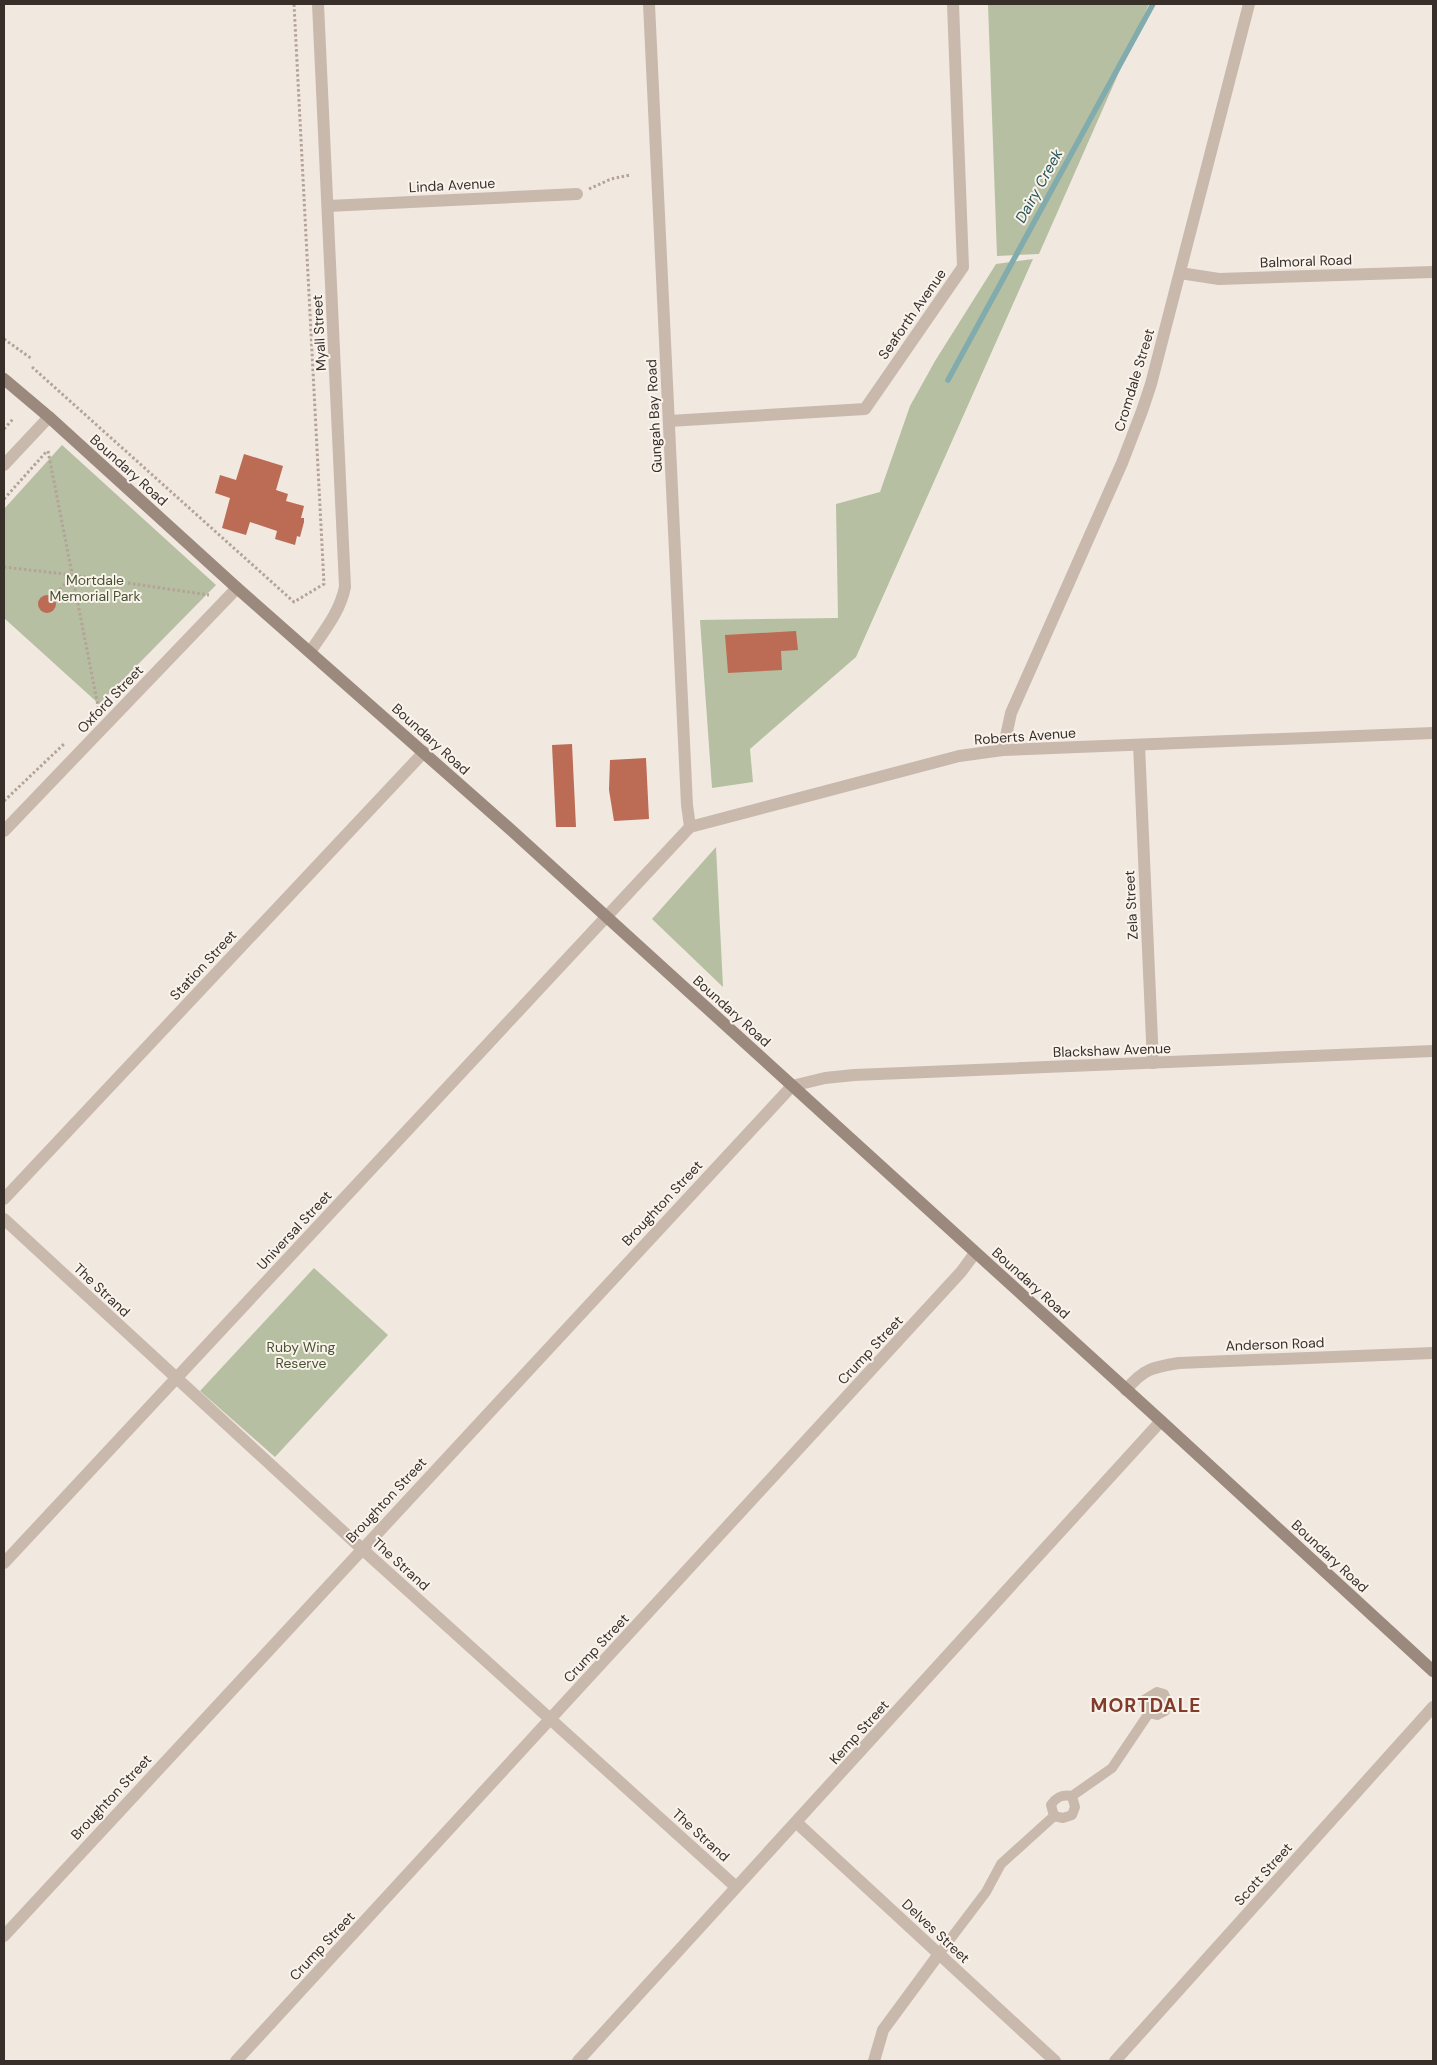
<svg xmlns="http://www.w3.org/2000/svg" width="1437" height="2065" font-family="'DM Sans',sans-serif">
  <rect width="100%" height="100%" fill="#f1e9e0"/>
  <!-- green -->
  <g fill="#b6bfa1">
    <path d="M988,4H1149L1039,254L997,256Z"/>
    <path d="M1033,259L856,657L750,749L753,782L712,788L700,620L838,618L836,504L880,492L910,406L935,361L996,264Z"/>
    <path d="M62,445L216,585L99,704L4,618V509Z"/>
    <path d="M716,847L723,987L652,919Z"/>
    <path d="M314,1268L388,1335L275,1457L200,1391Z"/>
  </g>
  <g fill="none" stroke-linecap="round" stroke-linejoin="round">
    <!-- stream -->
    <path stroke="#81abac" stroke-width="5.5" d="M948,380L1153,4"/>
  </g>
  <!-- building -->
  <g fill="#bc6b54">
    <path d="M244,454L283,466L276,490L288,494L286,501L304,506L301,518H304V522L300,537L297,536L295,545L275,539L277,531L250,522L246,535L222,528L230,498L215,493L220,475L236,480Z"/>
    <circle cx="47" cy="604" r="9"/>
    <path d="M796,631L798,650L781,651L782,670L728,673L725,635Z"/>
    <path d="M572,744L576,827H556L552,745Z"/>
    <path d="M646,758L649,819L614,821L609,790L610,760Z"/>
  </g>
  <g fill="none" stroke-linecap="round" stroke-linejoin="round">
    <!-- path -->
    <g stroke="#b4a397" stroke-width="3" stroke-dasharray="2.5 2.5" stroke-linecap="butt">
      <path d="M589,189L611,179L630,175"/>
      <path d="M4,339L32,359"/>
      <path d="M32,367L294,602L324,584L294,4"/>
      <path d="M4,429L13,419"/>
      <path d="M48,451L99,711"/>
      <path d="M4,499L47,451"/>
      <path d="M4,567L73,575L209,595"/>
      <path d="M53,597L73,575"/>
      <path d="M4,801L64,744"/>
    </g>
    <!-- service -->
    <g stroke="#c9b9ad" stroke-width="10">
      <path d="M1054,1816L1063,1818L1072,1815L1075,1807L1072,1796"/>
      <path d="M939,1954L986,1892L1001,1864L1054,1816L1051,1805C1056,1797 1062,1794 1072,1796L1112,1768L1149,1713L1144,1704V1700L1157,1692L1164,1694L1167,1702L1165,1711L1157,1715L1149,1713"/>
    </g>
    <!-- minor -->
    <g stroke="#c9b9ad" stroke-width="12">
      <path d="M328,206L577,194"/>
      <path d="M1180,273L1219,279L1433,272"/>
      <path d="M669,421L865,409L963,267L953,4"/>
      <path d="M4,465L49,417"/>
      <path d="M310,652C324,631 340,612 345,587L318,4"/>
      <path d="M1139,745L1153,1063"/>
      <path d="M1003,750L1011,713L1122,463L1142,411L1151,384L1249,4"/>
      <path d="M4,831L237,588"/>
      <path d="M4,1199L424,752"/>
      <path d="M4,1219L361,1548L736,1887"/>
      <path d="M1126,1390C1143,1369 1153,1367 1179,1363L1433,1353"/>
      <path d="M797,1823L1055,2061"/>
      <path d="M4,1936L792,1086L825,1078L854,1075L1433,1051"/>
      <path d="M236,2061L961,1272L975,1253"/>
      <path d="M578,2061L1161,1421"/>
      <path d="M874,2061L883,2030L939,1954"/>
      <path d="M1115,2061L1433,1707"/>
    </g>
    <!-- tertiary -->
    <g stroke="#c9b9ad" stroke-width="12">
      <path d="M649,4L687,805L690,827"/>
      <path d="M4,1563L690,827L959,756L1003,750L1433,733"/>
    </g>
    <!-- secondary -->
    <path stroke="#9c897e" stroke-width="12" d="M4,379L49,417L237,588L510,829L1161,1421L1433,1671"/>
  </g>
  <g text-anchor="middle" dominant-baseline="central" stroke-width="4" stroke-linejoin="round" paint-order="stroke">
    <!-- street labels -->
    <g font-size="14" fill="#382f2b" stroke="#f9f3ec">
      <text transform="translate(452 185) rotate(-3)">Linda Avenue</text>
      <text transform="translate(1306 261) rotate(-2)">Balmoral Road</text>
      <text transform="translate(912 314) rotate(-55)">Seaforth Avenue</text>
      <text transform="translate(319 333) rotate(-93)">Myall Street</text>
      <text transform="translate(1134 380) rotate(-73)">Cromdale Street</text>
      <text transform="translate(654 416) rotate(-93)">Gungah Bay Road</text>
      <text transform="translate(129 470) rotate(42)">Boundary Road</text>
      <text transform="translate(110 699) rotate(-46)">Oxford Street</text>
      <text transform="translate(1025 736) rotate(-4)">Roberts Avenue</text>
      <text transform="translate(431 739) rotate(42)">Boundary Road</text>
      <text transform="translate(1131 905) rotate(-93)">Zela Street</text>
      <text transform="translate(203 965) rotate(-47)">Station Street</text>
      <text transform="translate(732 1011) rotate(42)">Boundary Road</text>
      <text transform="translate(1112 1050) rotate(-2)">Blackshaw Avenue</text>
      <text transform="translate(662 1203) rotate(-47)">Broughton Street</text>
      <text transform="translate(294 1230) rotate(-47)">Universal Street</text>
      <text transform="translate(1031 1283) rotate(42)">Boundary Road</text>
      <text transform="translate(102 1290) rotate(43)">The Strand</text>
      <text transform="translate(1275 1344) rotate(-2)">Anderson Road</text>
      <text transform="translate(870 1350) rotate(-47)">Crump Street</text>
      <text transform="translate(386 1500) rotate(-47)">Broughton Street</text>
      <text transform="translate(1330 1556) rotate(43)">Boundary Road</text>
      <text transform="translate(401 1564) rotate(42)">The Strand</text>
      <text transform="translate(596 1648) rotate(-47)">Crump Street</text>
      <text transform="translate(859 1732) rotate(-48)">Kemp Street</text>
      <text transform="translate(111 1797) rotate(-47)">Broughton Street</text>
      <text transform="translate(701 1835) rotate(42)">The Strand</text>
      <text transform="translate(1263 1874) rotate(-48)">Scott Street</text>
      <text transform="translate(936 1931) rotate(43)">Delves Street</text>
      <text transform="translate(322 1946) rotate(-47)">Crump Street</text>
    </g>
    <!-- park labels -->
    <g font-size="14" fill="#485431" stroke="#f9f3ec">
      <text x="95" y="580">Mortdale<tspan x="95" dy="16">Memorial Park</tspan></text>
      <text x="301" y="1347">Ruby Wing<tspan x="301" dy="16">Reserve</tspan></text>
    </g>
    <!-- water labels -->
    <g font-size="15" font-style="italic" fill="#245456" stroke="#f9f3ec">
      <text transform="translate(1039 186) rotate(-61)">Dairy Creek</text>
    </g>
    <!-- district labels -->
    <g font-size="19" font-weight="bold" letter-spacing="1" fill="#803d2b" stroke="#f9f3ec">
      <text x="1146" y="1705">MORTDALE</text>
    </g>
  </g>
  <!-- border -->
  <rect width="1437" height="2065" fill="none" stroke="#382f2b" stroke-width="10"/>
</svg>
